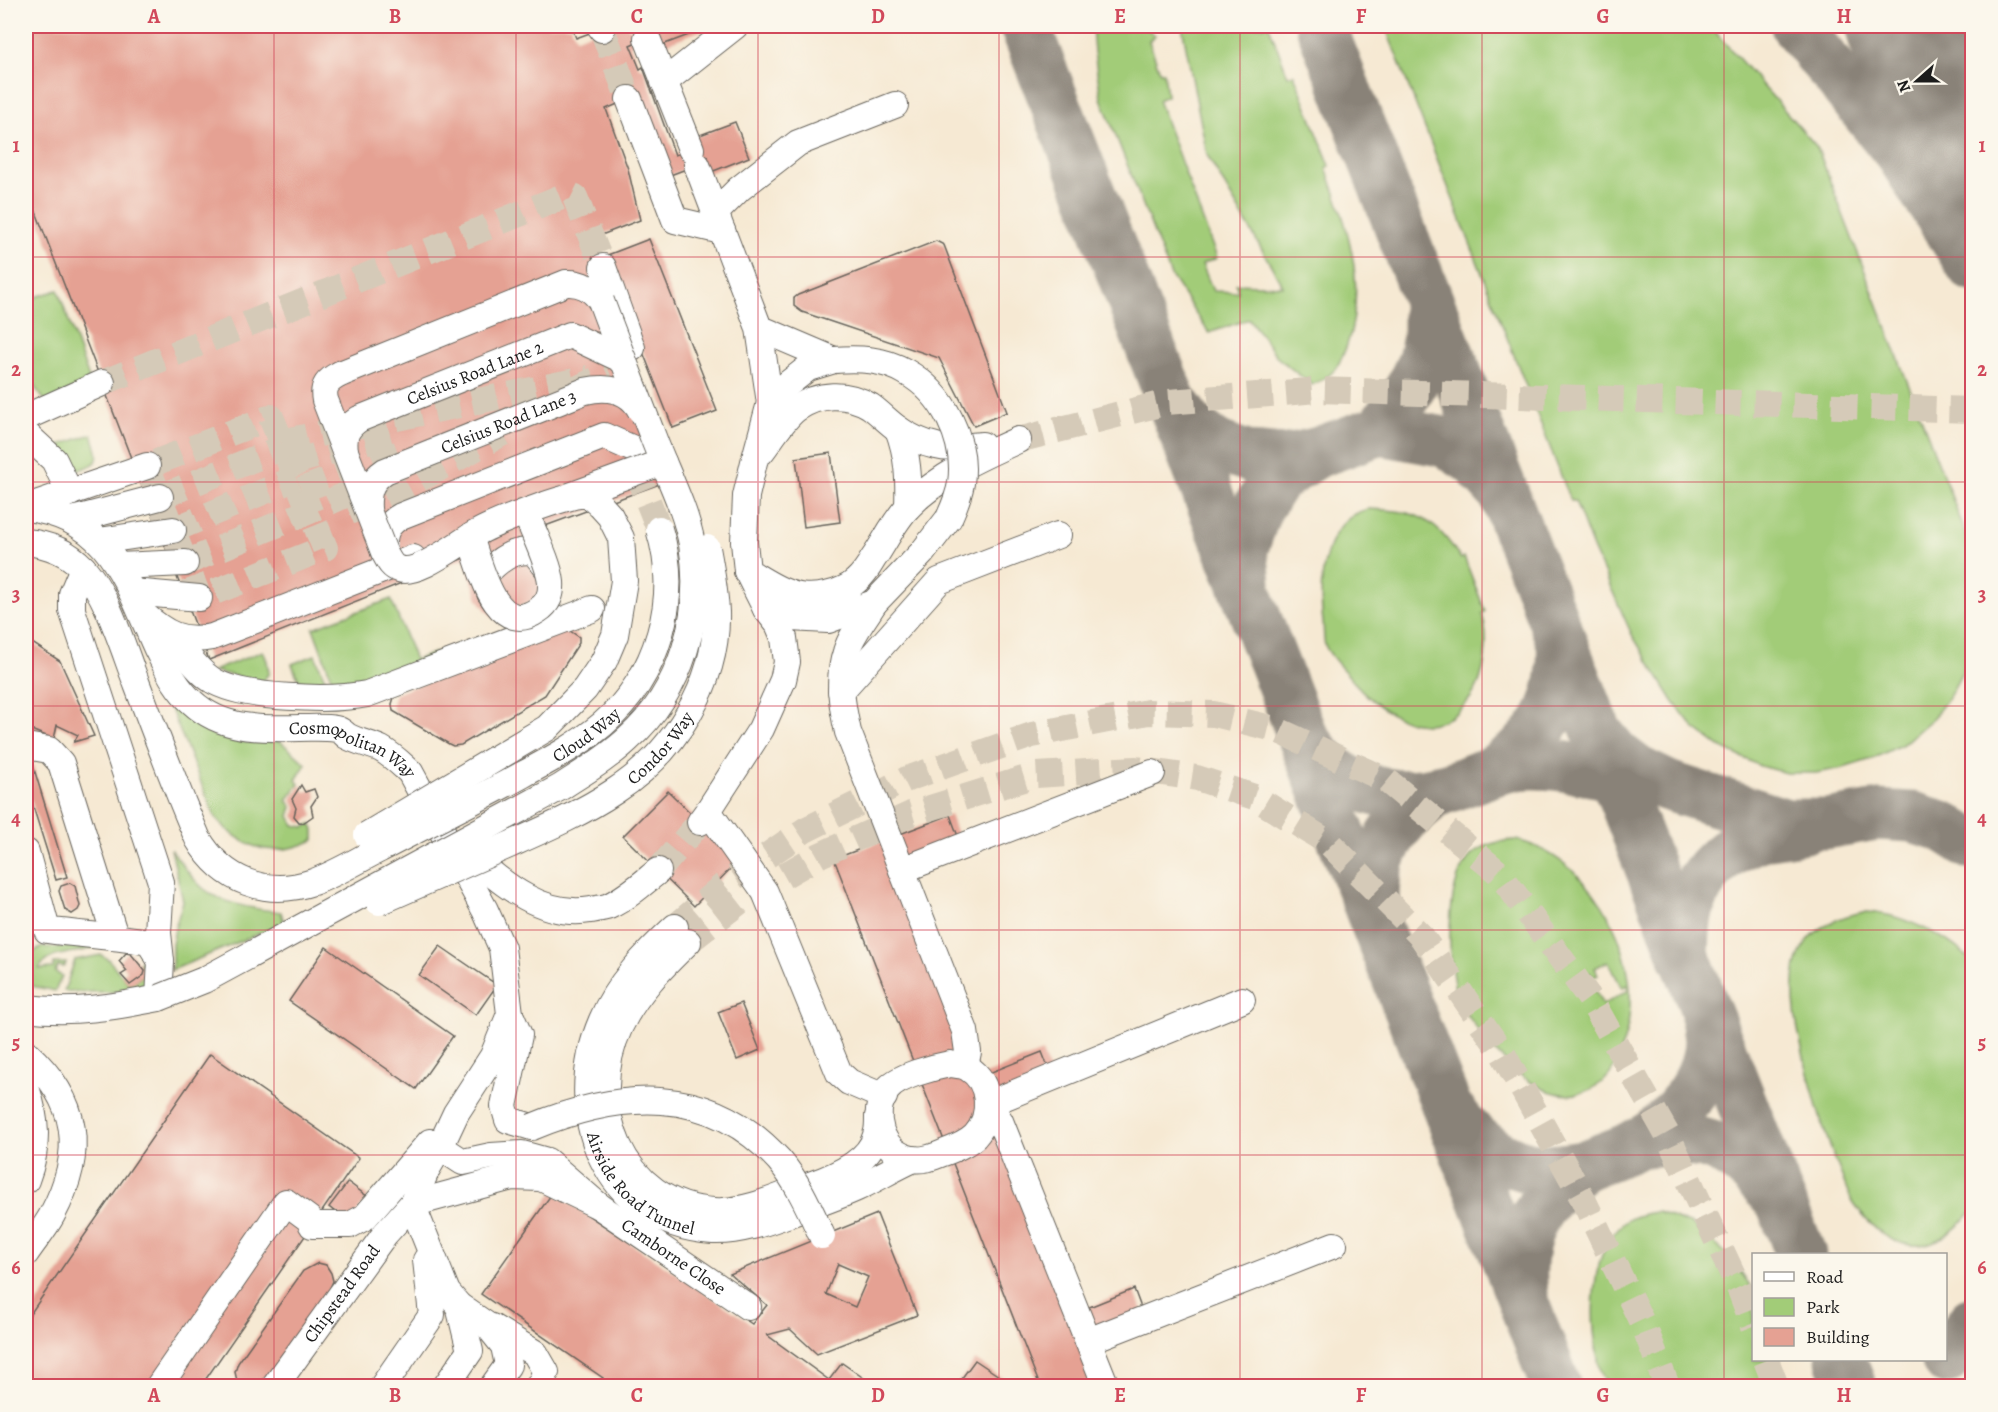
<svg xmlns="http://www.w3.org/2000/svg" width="1998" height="1412" font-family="Alegreya,serif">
  <rect width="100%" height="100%" fill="#fbf7ec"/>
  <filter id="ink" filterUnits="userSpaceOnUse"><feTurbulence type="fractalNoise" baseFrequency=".0167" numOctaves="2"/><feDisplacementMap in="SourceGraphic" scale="12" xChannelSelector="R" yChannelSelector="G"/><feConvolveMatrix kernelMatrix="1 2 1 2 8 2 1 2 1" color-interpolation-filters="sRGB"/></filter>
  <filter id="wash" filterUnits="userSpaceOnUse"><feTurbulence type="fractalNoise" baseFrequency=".008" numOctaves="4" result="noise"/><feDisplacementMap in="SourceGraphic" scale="24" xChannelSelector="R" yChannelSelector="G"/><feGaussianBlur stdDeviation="1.35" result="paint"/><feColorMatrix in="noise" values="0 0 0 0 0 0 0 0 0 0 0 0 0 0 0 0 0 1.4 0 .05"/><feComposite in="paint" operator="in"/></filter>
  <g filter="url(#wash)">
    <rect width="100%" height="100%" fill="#f6e9d3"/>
    <!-- green -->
    <g fill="#a2cc78" stroke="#5f744a" stroke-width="1.5" fill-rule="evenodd">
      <path d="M1092,26H1143L1155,35L1149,41L1160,72H1164L1167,96L1158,100L1217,258L1202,264L1213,291L1238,292L1236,284L1283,286L1207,155L1182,26H1269L1288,76L1294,74L1330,166L1326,168C1347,225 1368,284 1347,345C1343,355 1338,369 1328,376C1323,380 1317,382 1312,385L1278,358L1249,319L1209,333L1171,276L1101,98L1094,52Z"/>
      <path d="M1385,26H1710L1817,147L1962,524L1972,556V646L1963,671L1949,697L1932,719L1903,744L1872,759L1843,768L1816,773H1786L1760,766L1718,746L1694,728L1673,701L1632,635L1593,548L1575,501H1571Z"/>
      <path d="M58,290L90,381L46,402L26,376V300Z"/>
      <path d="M92,434C101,463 102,462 73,472L60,445Z"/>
      <path d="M1368,509C1417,511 1433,516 1461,559L1464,557L1485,611L1482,614C1490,637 1486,677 1471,697C1432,751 1379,713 1347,674C1340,666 1329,655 1325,645C1323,638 1324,629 1323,622C1318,583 1322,521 1368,509Z"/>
      <path d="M391,599L415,660L442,650L445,659L360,689L334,685L313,628Z"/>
      <path d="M263,651L267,661L269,673L262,682L213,671Z"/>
      <path d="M315,655L330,691C304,689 301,688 292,664Z"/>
      <path d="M166,697C183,714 204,734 228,740C245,744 263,742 280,741L306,764L296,780L299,784L287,800L292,807L289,816L294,825L304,827L311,824L314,830V840C273,859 244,850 215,817Z"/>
      <path d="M1517,840C1599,862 1650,965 1623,1044C1618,1058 1614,1074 1601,1083C1554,1119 1502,1063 1476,1027C1469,1017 1460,1007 1457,996C1447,963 1445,886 1468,859C1481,844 1498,841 1517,840ZM1608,961L1622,988L1626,985L1629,990L1603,1005L1587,975L1590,973L1593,977L1598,975L1595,968Z"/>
      <path d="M171,849C181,863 191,878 204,889C225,905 256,909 281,912L284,923L172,970V945L175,928L183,901Z"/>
      <path d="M1863,912C1898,912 1949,936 1972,962V1211C1932,1260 1890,1255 1854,1204C1848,1195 1845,1184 1841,1174C1830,1147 1820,1121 1813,1092C1803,1054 1782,985 1802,949C1815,926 1839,917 1863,912Z"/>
      <path d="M107,941C86,957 50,947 39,969L53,968L54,963H66L64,967L58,966L55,972L62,976L55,991L26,985V956L42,947L59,948Z"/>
      <path d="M101,955L108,959L130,985L144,975L145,971L139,963L149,955C149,960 151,968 150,973C146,999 83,991 64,991L75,960Z"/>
      <path d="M1658,1212L1692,1225L1727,1254L1753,1289L1754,1360H1777V1386H1610C1608,1383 1604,1379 1602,1375C1599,1369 1598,1360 1597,1353C1590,1315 1590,1249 1624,1223C1633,1215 1646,1213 1658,1212Z"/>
    </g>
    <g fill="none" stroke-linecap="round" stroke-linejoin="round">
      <!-- taxiway -->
      <g stroke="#898278" stroke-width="51">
        <path d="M1025,26L1556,1386"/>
        <path d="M1321,26L1801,1254"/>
        <path d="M1796,26L1901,155L1972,266"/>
        <path d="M1913,26L1972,182"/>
        <path d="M1177,408L1189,425L1216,445L1249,457L1284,460L1316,453"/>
        <path d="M1380,430L1445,442L1475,461L1498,487"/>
        <path d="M1246,583L1242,551L1257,509L1276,479L1316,453L1380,430L1408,392L1422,363L1428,338V306"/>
        <path d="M1599,735L1616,755L1637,771L1668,786L1787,824H1826L1877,815L1912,817L1942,826L1972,845"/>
        <path d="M1307,742C1337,786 1388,804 1440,790C1467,783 1490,769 1518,765C1554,760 1605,775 1641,781"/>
        <path d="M1494,770C1544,739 1565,703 1562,644"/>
        <path d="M1375,915C1369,856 1393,820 1442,789"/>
        <path d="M1684,957C1685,941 1684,925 1688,911C1698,874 1727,846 1764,835C1777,832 1791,831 1805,828"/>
        <path d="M1452,1113C1473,1142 1504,1165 1541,1169C1555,1171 1570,1168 1583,1166C1537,1199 1516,1236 1523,1293"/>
        <path d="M1638,1143C1700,1134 1732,1144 1772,1193"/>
        <path d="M1583,1166C1601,1158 1622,1152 1639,1143C1672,1125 1706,1083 1709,1044C1709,1036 1707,1026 1706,1017"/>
        <path d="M1946,1359L1972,1322"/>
        <path d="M1841,1360L1851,1386"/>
      </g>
      <!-- runway -->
      <path stroke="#898278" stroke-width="128" d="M1910,26L1972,186"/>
    </g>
    <g id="blocks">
      <!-- building -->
      <g fill="#e5a193" fill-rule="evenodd">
        <path d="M26,26H571L576,38L609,26H628L629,29L638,26H706L707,28L657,47L653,35L630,45L640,69L643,67L675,155L696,147L692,138L735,122L749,157L706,174L702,163L665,177L634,97L606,109L628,169L640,220L586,241L676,478L537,529L556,589L495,619L485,609L478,599L464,558L209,660L26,186Z"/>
        <path d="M649,239L717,411L673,428L605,256Z"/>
        <path d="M936,241L944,245L1007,412L974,426L939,358L802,312L794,306V298L798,295Z"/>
        <path d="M831,453L840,522L804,527L796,458Z"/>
        <path d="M567,629L579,637V643L545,695L461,745L453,746L449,744L393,711L392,704L395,694Z"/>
        <path d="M26,636L30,637L29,641L60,661L94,736L74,742L78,735L57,725L54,739L26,728Z"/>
        <path d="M31,759L67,877L56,880L26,784V760Z"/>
        <path d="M301,785L305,792L314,789L317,797L311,806L313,816L303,823L299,822L294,816L296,808L292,799Z"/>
        <path d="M668,791L739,860L694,906L623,836Z"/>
        <path d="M950,815L959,839L896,863L979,1077L1042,1052L1051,1075L988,1100L1072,1314L1134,1289L1143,1313L1081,1337L1100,1386H1040L834,859Z"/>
        <path d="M70,883L75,886L80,906L78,910L72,914L65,910L59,891L61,886Z"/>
        <path d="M440,946L497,985L476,1015L419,975Z"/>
        <path d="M326,947L453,1036L416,1089L289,1001Z"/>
        <path d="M126,953L131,954L145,971L144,975L130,985L121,975L127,971L119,961Z"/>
        <path d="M741,1003L760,1050L737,1060L718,1012Z"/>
        <path d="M210,1054L359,1158L201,1386H42L26,1375V1320Z"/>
        <path d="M348,1182L368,1197L349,1223L329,1207Z"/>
        <path d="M553,1192L752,1324L767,1305L730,1274L877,1214L917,1315L817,1354L790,1329L767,1335L829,1380L842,1363L875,1386H597L603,1378L481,1294ZM838,1264L868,1277L855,1307L826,1294Z"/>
        <path d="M318,1263L326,1265L331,1273L333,1281L329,1290L264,1382L259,1386H241L237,1381L235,1372L238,1363L303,1271Z"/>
        <path d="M975,1360L1014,1386H956Z"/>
      </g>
    </g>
  </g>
  <g filter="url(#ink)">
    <use href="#blocks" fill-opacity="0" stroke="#68645c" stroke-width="1.5"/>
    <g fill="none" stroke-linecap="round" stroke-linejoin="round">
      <!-- minor-tunnel -->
      <g stroke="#d5cab8" stroke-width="26" stroke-dasharray="26 13" stroke-linecap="butt">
        <path d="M602,29L629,99"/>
        <path d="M102,383L569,194L575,197L603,267"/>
        <path d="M572,391L610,373"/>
        <path d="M271,417L325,548L199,598L147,466Z"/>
        <path d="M1018,440L1168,402L1320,390L1972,410"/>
        <path d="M281,442L589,378"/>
        <path d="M290,463L396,433"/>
        <path d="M634,466L659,529"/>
        <path d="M301,490L408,450"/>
        <path d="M160,497L283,447"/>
        <path d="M349,512L393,494L503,433"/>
        <path d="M173,530L296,478"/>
        <path d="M185,563L310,511L378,480"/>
        <path d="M658,871L700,822"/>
        <path d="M675,927L725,884L805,830L907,779L1032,735L1148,712L1214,714L1275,729L1386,780L1500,874L1591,1000L1669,1138L1740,1290L1754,1326"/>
        <path d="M688,942L743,899L820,855L911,814L1036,775L1136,769L1197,778L1254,797L1329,843L1422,937L1503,1054L1582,1197L1646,1331L1667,1386"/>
        <path d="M1766,1360L1776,1386"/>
      </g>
      <!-- minor casing -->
      <g stroke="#68645c" stroke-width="28">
        <g id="minor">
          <path d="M600,26L602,29"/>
          <path d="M647,38L691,149"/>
          <path d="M664,82L735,26"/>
          <path d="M629,99L675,220L722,231"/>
          <path d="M697,165L759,328"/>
          <path d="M715,213L739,189L798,143L895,105"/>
          <path d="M603,267L632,348"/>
          <path d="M340,374L566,283C582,282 592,289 601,301"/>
          <path d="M770,403L759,328L834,360"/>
          <path d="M26,417L102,383"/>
          <path d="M898,429C908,455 909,479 908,507"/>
          <path d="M26,434L54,460L70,493"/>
          <path d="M761,452C772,438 782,420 796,409C818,393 847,392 870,406C880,413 888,422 898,429C909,437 923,443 936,446C951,450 967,446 982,445"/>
          <path d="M600,505L610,516L621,538L624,581L615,635L604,661"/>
          <path d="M30,506L147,466"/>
          <path id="s1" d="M26,508C111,517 126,582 157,649C167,668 175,687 192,702C222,730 261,729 300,728C312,728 324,727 336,729C342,730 343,733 347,736C357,742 371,744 381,749C392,755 401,764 410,772L485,910L502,948L510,1014L493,1056L456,1113L440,1147L427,1169L412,1204L447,1292L459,1306L488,1326L504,1346L508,1365L493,1386"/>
          <path d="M72,520L160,497"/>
          <path d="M99,541L173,530"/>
          <path d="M26,542C47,544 68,552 83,568C105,591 121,641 132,671C153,727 174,784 198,839C223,881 266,898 313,882C336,874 358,860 380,849"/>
          <path d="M384,552C383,535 385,525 401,516L604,436L663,462"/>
          <path d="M119,566L185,563"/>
          <path d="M747,571C763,580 781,593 800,596C817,599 843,593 856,581C863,575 869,566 873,559C885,542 894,521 909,506C940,475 978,458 1018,440"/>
          <path d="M484,576C497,561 513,548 534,552L547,568"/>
          <path d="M132,592L199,598"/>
          <path d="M874,603C865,618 851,635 846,652C837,679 842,706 848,732L965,1031L968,1052L965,1066"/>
          <path d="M766,609L790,618L828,620L874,603L922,553L949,518"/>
          <path d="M143,614C166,634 181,643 212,637L413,558"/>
          <path d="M172,635C184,650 196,670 212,680C242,699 332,701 367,694L592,609"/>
          <path d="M841,691L939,581L1058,535"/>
          <path d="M26,746L49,750L61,763L115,936"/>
          <path d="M708,811L765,892L839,1073L849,1082L884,1097"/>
          <path d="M700,822L708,811L761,729L783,680L787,662L784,638L778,624L766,609L747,571L744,542L746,496L754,462L770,403L789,383L808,368L834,360"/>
          <path d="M459,846C497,878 538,919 591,910C597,909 604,908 609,906C628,897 643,883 658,871"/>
          <path d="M26,852L47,930C81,935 114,936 149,942L161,961"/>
          <path d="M902,870L1152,773"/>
          <path id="s2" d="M675,927C646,954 617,984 602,1020C562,1112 604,1224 713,1231C739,1232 765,1223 789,1214C811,1206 835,1198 857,1188C876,1179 894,1168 914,1159"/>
          <path d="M688,942C662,967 636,993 620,1026C583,1104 621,1205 714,1211C746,1213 780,1196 810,1185C833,1177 870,1162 876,1135C878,1130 878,1123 878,1117"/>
          <path d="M26,1008C72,1014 113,1007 159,998L161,961L158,933L161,882L72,610V594L83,568"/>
          <path d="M510,1014L519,1035L504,1106L508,1120L532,1127"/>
          <path d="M26,1053C79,1101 86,1151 52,1215C45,1228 34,1241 26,1253"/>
          <path d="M950,1064C956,1065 963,1065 968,1068C991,1082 993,1116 975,1136C967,1144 954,1149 943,1153C933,1157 923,1161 912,1159C881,1153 869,1114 887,1090C897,1076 934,1067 950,1064Z"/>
          <path d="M26,1087C37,1120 39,1146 26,1180"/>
          <path id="s3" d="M440,1147L463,1162L491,1156L522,1154L547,1161L599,1206L748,1307"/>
          <path d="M492,1327L535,1353L546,1372L539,1386"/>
          <path d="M1088,1341L1334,1245"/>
          <path d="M159,1386L286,1202L309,1219L312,1225H350L365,1217L430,1142"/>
          <path id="s4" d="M275,1386L385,1234L412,1204L512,1177L541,1178L599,1206"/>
          <path d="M383,1386L432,1315L426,1260"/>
          <path d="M446,1386L470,1351L459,1306"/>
          <path d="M1106,1386L1000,1121L988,1104L1242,1000"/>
        </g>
      </g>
      <!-- minor -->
      <use href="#minor" stroke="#fff" stroke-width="26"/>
      <!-- minor-bridge casing -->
      <g stroke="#68645c" stroke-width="28" stroke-linecap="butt">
        <g id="minor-bridge">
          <path d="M834,360C859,358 884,359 906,372C944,393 967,441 961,483C959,496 954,507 949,518"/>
          <path d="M340,374C328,380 322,386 325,400L384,552C388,559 391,567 399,569C418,576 459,542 477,533C492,524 570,493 585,495C591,496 595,501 600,505"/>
          <path id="s5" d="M345,451C343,436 346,428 359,419L570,335L623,360"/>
          <path d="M570,496L663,462"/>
          <path id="s6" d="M368,510C367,492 370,481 385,471L585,391C607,386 630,389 641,411"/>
          <path d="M470,537C480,564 495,640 538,610C548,604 552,594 551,582C549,563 533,532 526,513"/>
          <path d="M367,835L547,728L585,689L604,661"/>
          <path id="s7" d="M380,849C427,824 475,801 522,775C550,760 578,745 603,724C658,676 681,598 659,529"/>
          <path id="s8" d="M379,902C423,883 466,864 509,845C545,829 582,813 615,791C674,753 718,683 716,612C715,590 711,569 707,548"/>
          <path d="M159,998L204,980L561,787C584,772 608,758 628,739C682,691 704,614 692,544C685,507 666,472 653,437C636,392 618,347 601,301"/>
          <path d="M532,1127C620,1091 709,1083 779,1160C798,1182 810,1210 822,1236"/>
        </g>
      </g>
      <!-- minor-bridge -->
      <use href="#minor-bridge" stroke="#fff" stroke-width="26"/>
    </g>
  </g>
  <!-- grid -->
  <path fill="none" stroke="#d1495b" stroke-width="1.5" stroke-opacity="0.55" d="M274,26V1386M516,26V1386M758,26V1386M999,26V1386M1240,26V1386M1482,26V1386M1724,26V1386M26,257H1972M26,482H1972M26,706H1972M26,930H1972M26,1155H1972"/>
  <g text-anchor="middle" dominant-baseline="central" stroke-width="6" stroke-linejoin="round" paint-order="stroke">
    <!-- street labels -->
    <g font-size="18" fill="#1c1c1c" stroke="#fbf7ec">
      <text stroke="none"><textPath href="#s5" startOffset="162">Celsius Road Lane 2</textPath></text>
      <text stroke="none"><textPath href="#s6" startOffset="178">Celsius Road Lane 3</textPath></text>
      <text stroke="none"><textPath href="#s7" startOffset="236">Cloud Way</textPath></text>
      <text stroke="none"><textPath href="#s8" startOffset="324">Condor Way</textPath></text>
      <text stroke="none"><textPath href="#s1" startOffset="441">Cosmopolitan Way</textPath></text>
      <text stroke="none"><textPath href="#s2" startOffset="308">Airside Road Tunnel</textPath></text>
      <text stroke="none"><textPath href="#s3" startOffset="272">Camborne Close</textPath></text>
      <text stroke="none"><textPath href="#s4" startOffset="114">Chipstead Road</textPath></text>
    </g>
  </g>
  <!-- margin -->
  <rect width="1998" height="1412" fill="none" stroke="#fbf7ec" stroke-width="66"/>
  <!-- legend -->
  <rect x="1752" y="1253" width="195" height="108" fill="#fbf7ec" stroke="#a29f99" stroke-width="1.5"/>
  <rect x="1764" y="1272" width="30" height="9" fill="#ffffff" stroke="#a29f99" stroke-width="1.5"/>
  <text x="1806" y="1283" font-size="18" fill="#1c1c1c">Road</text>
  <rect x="1764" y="1298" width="30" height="18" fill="#a2cc78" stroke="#a29f99" stroke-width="1.5"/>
  <text x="1806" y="1313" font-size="18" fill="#1c1c1c">Park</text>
  <rect x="1764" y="1328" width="30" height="18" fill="#e5a193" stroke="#a29f99" stroke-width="1.5"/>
  <text x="1806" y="1343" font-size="18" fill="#1c1c1c">Building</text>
  <!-- north arrow -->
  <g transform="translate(1917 81) rotate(249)" stroke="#fbf7ec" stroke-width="4.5" paint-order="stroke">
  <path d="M0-4.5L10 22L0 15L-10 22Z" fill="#1c1c1c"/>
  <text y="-9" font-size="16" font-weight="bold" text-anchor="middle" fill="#1c1c1c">N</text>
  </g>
  <rect x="33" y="33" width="1932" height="1346" fill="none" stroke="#d1495b" stroke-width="2"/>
  <g font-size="20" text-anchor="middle" font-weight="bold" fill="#d1495b">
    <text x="154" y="23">A</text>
    <text x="395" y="23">B</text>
    <text x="637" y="23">C</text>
    <text x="878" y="23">D</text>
    <text x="1120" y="23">E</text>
    <text x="1361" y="23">F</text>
    <text x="1603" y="23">G</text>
    <text x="1844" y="23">H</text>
    <text x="16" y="152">1</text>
    <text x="1982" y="152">1</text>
    <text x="16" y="376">2</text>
    <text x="1982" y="376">2</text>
    <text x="16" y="601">3</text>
    <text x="1982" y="601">3</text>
    <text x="16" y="825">4</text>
    <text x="1982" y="825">4</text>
    <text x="16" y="1049">5</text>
    <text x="1982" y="1049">5</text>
    <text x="16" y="1274">6</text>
    <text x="1982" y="1274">6</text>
    <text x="154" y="1402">A</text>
    <text x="395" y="1402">B</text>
    <text x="637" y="1402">C</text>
    <text x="878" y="1402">D</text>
    <text x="1120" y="1402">E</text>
    <text x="1361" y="1402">F</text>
    <text x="1603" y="1402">G</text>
    <text x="1844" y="1402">H</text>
  </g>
</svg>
